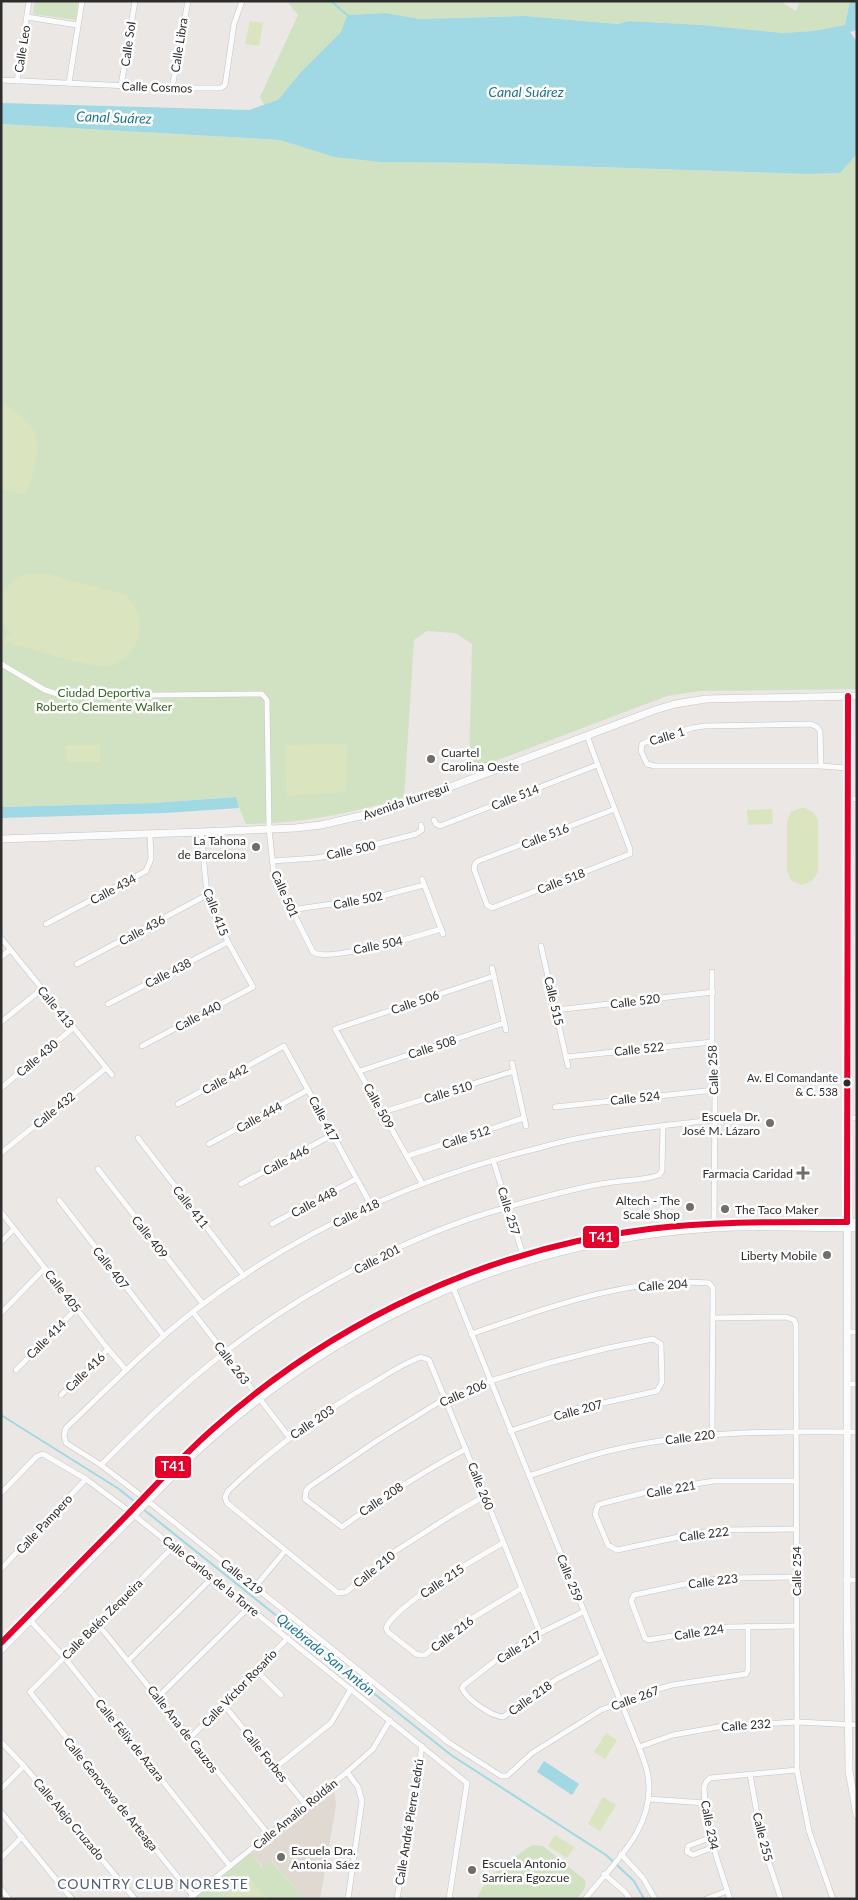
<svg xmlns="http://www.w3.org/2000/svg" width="858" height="1900" font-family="Lato,sans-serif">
  <rect width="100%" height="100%" fill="#eae7e5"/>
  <!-- education -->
  <path fill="#e0d9d2" d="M331,1788L335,1794L336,1806L320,1899H304L272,1861L263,1867L251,1853Z"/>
  <!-- green -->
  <g fill="#d1e2c2">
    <path d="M35,1H78L76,20L33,14Z"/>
    <path d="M287,1H780L796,11L800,1H850L845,25L813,31L783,33L702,25L629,21L618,24L525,16L420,19L385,13L347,15L341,32L300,73L278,100L265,106L260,97L298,15Z"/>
    <path d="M1,124L280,140L334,157L380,162L479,163L808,174L839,173L857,154V689L700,691L667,696L469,771L472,644L455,633L427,631L414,640L404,798C351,813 300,824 246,824L235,797L153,803L1,807Z"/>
    <path d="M533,1845L543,1846L585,1880C587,1888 582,1893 576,1899H477C486,1875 509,1861 529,1847Z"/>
    <path d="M251,1853L262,1867L271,1861L304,1899H194Z"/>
  </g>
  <!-- pitch -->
  <g fill="#dae5c0">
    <path d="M250,21L263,23L259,46L245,44Z"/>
    <path d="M1,403C9,405 15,411 21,416C48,436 36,468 26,494L1,489Z"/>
    <path d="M35,573H44L126,595C136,605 142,619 139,633C137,648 125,662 110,666C94,669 26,647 5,642L7,635H11L1,619L2,596L13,580L23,575Z"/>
    <path d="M347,744L346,792L287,796L285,745Z"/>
    <rect x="66" y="745" width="34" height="17"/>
    <path d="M800,808H805L813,812L818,821V872L812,881L802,885L792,881L787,872V821L791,812Z"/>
    <path d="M772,809L773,824L748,825L747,810Z"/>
    <path d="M606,1733L617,1740L605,1759L594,1752Z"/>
    <path d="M603,1797L616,1805L600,1831L588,1824Z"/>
    <path d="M555,1835L574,1847L567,1858L548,1846Z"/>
    <path d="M245,1878H248L269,1899H222Z"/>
  </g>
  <!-- water -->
  <g fill="#a0d8e4">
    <path d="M850,1H857V30L850,32L857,42V154L840,173L808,174L479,163L380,162L334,157L280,140L1,124V103L249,110L278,100L300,73L341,32L347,15L385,13L420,19L525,16L618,24L629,21L702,25L783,33L813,31L845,25Z"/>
    <path d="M236,797L239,808L165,813L1,818V807L153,803Z"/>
    <path d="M544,1761L579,1784L572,1795L537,1772Z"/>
  </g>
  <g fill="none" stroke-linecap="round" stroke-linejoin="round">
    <!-- stream -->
    <g stroke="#a0d8e4" stroke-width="2">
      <path d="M331,1L347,15"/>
      <path d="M1,1415L119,1489L135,1502"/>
      <path d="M143,1509L451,1755L606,1855L634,1881L644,1899"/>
    </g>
    <!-- street casing -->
    <g stroke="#c5c4c5" stroke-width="6">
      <g id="street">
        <path d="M27,17L77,25"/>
        <path d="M1,80L172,88H221L225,85L234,24L242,1"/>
        <path d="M17,81L29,1"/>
        <path d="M69,83L82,1"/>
        <path d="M121,86L135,1"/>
        <path d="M172,88L188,1"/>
        <path d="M1,664L45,690L64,696L262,694L267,700L269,829L274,875L313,952C326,963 422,935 441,929"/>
        <path d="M811,724L817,727L820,731L821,766H655L647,764L641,751L642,744L646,742L692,728L704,726Z"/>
        <path d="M587,735C600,773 616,811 630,849V854L492,908L487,905L474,869L475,864L478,861L615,809"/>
        <path d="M821,766L847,768"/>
        <path d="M847,799H857"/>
        <path d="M434,820L436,824L440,826L597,765"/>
        <path d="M272,861L316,858L339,854L416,834L422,830L421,825"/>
        <path d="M422,879L443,934"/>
        <path d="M290,910L374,898L424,885"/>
        <path d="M46,924L146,871L151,859L150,834"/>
        <path d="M1,938L112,1075"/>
        <path d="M541,946L568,1066"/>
        <path d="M1,957L10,950"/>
        <path d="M77,964L207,895"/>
        <path d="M492,968L506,1030"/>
        <path d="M712,972V1042L715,1090L714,1225"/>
        <path d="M108,1004L228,942"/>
        <path d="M556,1010L713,992"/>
        <path d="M1,1022L42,989"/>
        <path d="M142,1046L253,987L228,942L207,895L201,832"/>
        <path d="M566,1057L712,1042"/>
        <path d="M512,1063L526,1126"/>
        <path d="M360,1071L504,1023"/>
        <path d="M1,1088L73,1028"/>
        <path d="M178,1104L284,1046L371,1205"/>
        <path d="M555,1107L715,1090"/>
        <path d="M383,1112L514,1071"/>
        <path d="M847,1118H857"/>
        <path d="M714,1120C667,1125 620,1130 575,1139C558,1142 540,1148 523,1152C405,1183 292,1235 195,1310C149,1346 108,1388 66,1428L64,1435L66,1443L101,1465L144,1498L448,1742L501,1776H507L532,1753L601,1710L645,1693L672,1685L746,1674L748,1670V1626"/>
        <path d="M138,1138L244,1276"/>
        <path d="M209,1144L308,1090"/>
        <path d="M1,1153L106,1068"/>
        <path d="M407,1156L524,1118"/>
        <path d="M493,1160L524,1258"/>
        <path d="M98,1169L203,1304"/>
        <path d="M422,1183L335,1029L494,976"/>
        <path d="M241,1184L332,1135"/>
        <path d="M59,1200L164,1336"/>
        <path d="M1,1212L108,1349L126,1370"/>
        <path d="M272,1224L356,1179"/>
        <path d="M1,1242L14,1229"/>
        <path d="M452,1285L639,1747C642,1756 647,1767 648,1776C656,1828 614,1862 585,1899"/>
        <path d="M193,1312L289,1437"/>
        <path d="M1,1313L45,1268"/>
        <path d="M713,1318L786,1317L794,1320L796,1325L797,1770L809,1831L833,1899"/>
        <path d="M847,1332H857"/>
        <path d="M471,1334C547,1308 627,1277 709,1283L713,1288L712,1433"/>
        <path d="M16,1370L76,1309"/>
        <path d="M847,1384H857"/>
        <path d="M61,1395L108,1349"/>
        <path d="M466,1449C422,1472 382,1498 342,1527L305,1499L306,1491L309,1487L378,1440L444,1399L490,1381L549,1363L608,1348L653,1339L661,1344L662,1382L657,1391L576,1409L510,1431"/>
        <path d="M101,1465C140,1426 180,1387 224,1353C303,1291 410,1234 508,1207C540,1198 574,1188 607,1183C624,1180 643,1181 659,1175L662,1171L663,1126"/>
        <path d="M529,1476C557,1467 585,1456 613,1450C693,1431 775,1431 857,1432"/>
        <path d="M795,1481H714L651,1491L604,1503L598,1505L595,1514L608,1545L617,1550L698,1533L720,1530L796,1529"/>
        <path d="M1,1493L37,1456L43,1454L86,1479L130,1512L467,1783L449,1899"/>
        <path d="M485,1496L455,1513L394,1552L346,1592L338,1593L227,1503L225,1497L228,1491C272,1449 320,1413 373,1383C389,1373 404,1363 421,1357L429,1360C445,1399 461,1438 477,1477C498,1529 519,1581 540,1633"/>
        <path d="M503,1543C480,1556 394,1606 386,1628L388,1632L416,1654L420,1655H425L461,1625L522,1588"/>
        <path d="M174,1546L30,1692L193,1896"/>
        <path d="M1,1569L86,1479"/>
        <path d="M846,1580H857"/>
        <path d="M255,1587L285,1551"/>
        <path d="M583,1612L540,1633L504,1654L464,1685L462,1688C466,1699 491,1716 503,1717L557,1679L601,1656"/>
        <path d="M29,1619L64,1657L230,1866"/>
        <path d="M97,1623L269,1835"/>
        <path d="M796,1626L727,1627L648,1640L645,1638L631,1601L634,1595L694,1582L726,1578L796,1577"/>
        <path d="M129,1660L213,1577"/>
        <path d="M257,1671L281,1695"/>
        <path d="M158,1697L249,1607"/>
        <path d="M224,1705L306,1805"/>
        <path d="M190,1738L288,1638"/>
        <path d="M1,1742L24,1766L135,1899"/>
        <path d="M639,1747L673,1735L724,1726L798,1722L857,1725"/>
        <path d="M276,1767L331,1723L351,1689"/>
        <path d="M347,1772L358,1787L362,1801L348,1899"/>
        <path d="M750,1774L762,1842L781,1899"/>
        <path d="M1,1789L24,1766"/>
        <path d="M649,1799L705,1803"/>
        <path d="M1,1812L72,1899"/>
        <path d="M712,1837L688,1846L687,1852L693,1855L714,1847"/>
        <path d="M621,1854L643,1878L655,1899"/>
        <path d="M1,1858L22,1837"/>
        <path d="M604,1874L625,1892L630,1899"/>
        <path d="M1,1889L9,1899"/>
        <path d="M189,1899L347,1772L373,1749L390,1720"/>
        <path d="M397,1899L422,1746"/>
        <path d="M706,1899L727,1891"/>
        <path d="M730,1899L716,1856L705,1803L704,1788L706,1782L710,1778L797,1770"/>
      </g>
    </g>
    <!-- secondary casing -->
    <g stroke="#c5c4c5" stroke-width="8">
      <g id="secondary">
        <path d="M848,696L847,1606L849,1771L857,1815"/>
        <path d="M1,839L201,832L295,828L321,825L394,808L655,710L675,704L706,699L857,696"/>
        <path d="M1,1643C44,1599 88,1555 131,1511C159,1482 186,1452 216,1426C331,1328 472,1256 622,1233C700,1221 778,1222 857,1222"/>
        <path d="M1,1650L193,1455C338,1320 514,1241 713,1228C761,1225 809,1228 857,1228"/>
      </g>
    </g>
    <!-- street -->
    <use href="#street" stroke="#fcfbfb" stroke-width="5"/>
    <!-- secondary -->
    <use href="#secondary" stroke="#fcfbfb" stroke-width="7"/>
    <!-- bus-1 casing -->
    <g stroke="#fff" stroke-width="10">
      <g id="bus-1">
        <path d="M847,1222L848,696"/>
        <path d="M1,1643C43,1600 85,1558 126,1516C155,1486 183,1455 214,1428C334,1321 489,1248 649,1229C715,1221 781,1222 847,1222"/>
      </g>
    </g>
    <!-- bus-1 -->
    <use href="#bus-1" stroke="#e4002b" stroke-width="6"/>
  </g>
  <!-- markers -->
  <g fill="#6f6e6d" stroke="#fff" stroke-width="2">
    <circle cx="431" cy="759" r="5"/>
    <circle cx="256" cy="847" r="5"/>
    <circle cx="770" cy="1123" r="5"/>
    <path d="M800.5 1165.5h5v5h5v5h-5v5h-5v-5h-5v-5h5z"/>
    <circle cx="690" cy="1207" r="5"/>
    <circle cx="725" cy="1209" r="5"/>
    <circle cx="827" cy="1255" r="5"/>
    <circle cx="281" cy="1857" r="5"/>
    <circle cx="472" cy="1870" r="5"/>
  </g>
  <circle fill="#2d2d2d" stroke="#fff" stroke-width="2" cx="847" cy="1083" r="4.5"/>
  <g text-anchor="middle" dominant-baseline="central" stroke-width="5" stroke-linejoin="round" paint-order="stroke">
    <!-- bus labels -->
    <g font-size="11" fill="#2d2d2d" stroke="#fff" text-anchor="end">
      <text x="838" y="1077">Av. El Comandante<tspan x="838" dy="14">&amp; C. 538</tspan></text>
    </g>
    <!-- street labels -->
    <g font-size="12" fill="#2d2d2d" stroke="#fff">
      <text transform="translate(128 44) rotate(-82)">Calle Sol</text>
      <text transform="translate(179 45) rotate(-81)">Calle Libra</text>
      <text transform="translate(22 49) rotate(-81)">Calle Leo</text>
      <text transform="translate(157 87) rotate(2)">Calle Cosmos</text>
      <text transform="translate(667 736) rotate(-17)">Calle 1</text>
      <text transform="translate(515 797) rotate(-21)">Calle 514</text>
      <text transform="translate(406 801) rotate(-19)">Avenida Iturregui</text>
      <text transform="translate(545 836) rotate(-21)">Calle 516</text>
      <text transform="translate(351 850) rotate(-12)">Calle 500</text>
      <text transform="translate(561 881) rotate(-21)">Calle 518</text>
      <text transform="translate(113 889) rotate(-28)">Calle 434</text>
      <text transform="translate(285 894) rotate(66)">Calle 501</text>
      <text transform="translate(358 900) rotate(-11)">Calle 502</text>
      <text transform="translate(216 912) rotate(69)">Calle 415</text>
      <text transform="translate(142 930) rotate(-28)">Calle 436</text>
      <text transform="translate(378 945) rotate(-11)">Calle 504</text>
      <text transform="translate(168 973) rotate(-27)">Calle 438</text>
      <text transform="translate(554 1001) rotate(77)">Calle 515</text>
      <text transform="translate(635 1001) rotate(-7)">Calle 520</text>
      <text transform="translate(415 1002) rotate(-19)">Calle 506</text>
      <text transform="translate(56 1007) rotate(51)">Calle 413</text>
      <text transform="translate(198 1016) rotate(-28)">Calle 440</text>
      <text transform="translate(432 1047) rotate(-18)">Calle 508</text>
      <text transform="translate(639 1049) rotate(-6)">Calle 522</text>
      <text transform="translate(37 1058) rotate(-40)">Calle 430</text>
      <text transform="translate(713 1070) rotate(-92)">Calle 258</text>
      <text transform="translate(225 1079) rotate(-28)">Calle 442</text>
      <text transform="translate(448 1092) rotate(-17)">Calle 510</text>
      <text transform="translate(635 1098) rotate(-6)">Calle 524</text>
      <text transform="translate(379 1106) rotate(61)">Calle 509</text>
      <text transform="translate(54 1110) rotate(-39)">Calle 432</text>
      <text transform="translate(259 1117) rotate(-29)">Calle 444</text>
      <text transform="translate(324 1119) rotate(62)">Calle 417</text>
      <text transform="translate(466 1137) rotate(-18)">Calle 512</text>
      <text transform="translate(286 1160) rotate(-28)">Calle 446</text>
      <text transform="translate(314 1202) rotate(-28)">Calle 448</text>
      <text transform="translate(191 1207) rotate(52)">Calle 411</text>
      <text transform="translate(509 1211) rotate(73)">Calle 257</text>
      <text transform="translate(356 1213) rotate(-26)">Calle 418</text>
      <text transform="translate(150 1237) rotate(52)">Calle 409</text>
      <text transform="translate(377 1259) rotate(-27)">Calle 201</text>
      <text transform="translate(111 1268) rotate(52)">Calle 407</text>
      <text transform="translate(663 1285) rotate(-4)">Calle 204</text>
      <text transform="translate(63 1291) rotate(52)">Calle 405</text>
      <text transform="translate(46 1339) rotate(-45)">Calle 414</text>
      <text transform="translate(232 1363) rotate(53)">Calle 263</text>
      <text transform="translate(85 1372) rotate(-44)">Calle 416</text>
      <text transform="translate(463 1393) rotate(-23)">Calle 206</text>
      <text transform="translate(578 1410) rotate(-15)">Calle 207</text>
      <text transform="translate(312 1422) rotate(-34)">Calle 203</text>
      <text transform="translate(690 1437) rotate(-7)">Calle 220</text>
      <text transform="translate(481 1486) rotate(68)">Calle 260</text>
      <text transform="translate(671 1489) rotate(-10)">Calle 221</text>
      <text transform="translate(381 1499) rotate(-34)">Calle 208</text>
      <text transform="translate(44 1524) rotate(-47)">Calle Pampero</text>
      <text transform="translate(704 1534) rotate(-7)">Calle 222</text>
      <text transform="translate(374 1569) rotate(-39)">Calle 210</text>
      <text transform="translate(796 1571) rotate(-90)">Calle 254</text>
      <text transform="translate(211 1576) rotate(39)">Calle Carlos de la Torre</text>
      <text transform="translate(242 1577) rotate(39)">Calle 219</text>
      <text transform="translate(570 1578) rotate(68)">Calle 259</text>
      <text transform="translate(442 1581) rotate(-34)">Calle 215</text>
      <text transform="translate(713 1581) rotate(-7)">Calle 223</text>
      <text transform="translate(102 1619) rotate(-45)">Calle Belén Zequeira</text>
      <text transform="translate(699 1632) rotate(-9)">Calle 224</text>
      <text transform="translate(452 1634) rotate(-37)">Calle 216</text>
      <text transform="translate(519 1647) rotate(-32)">Calle 217</text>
      <text transform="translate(239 1688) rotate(-46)">Calle Víctor Rosario</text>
      <text transform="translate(530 1698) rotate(-35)">Calle 218</text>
      <text transform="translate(635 1698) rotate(-20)">Calle 267</text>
      <text transform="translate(746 1725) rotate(-4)">Calle 232</text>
      <text transform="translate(183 1729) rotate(52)">Calle Ana de Cauzos</text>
      <text transform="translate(130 1740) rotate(51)">Calle Félix de Azara</text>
      <text transform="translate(265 1755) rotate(51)">Calle Forbes</text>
      <text transform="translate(111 1794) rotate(51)">Calle Genoveva de Arteaga</text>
      <text transform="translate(295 1814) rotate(-39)">Calle Amalio Roldán</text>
      <text transform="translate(69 1819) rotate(50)">Calle Alejo Cruzado</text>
      <text transform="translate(409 1822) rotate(-81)">Calle André Pierre Ledrú</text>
      <text transform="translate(710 1825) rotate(79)">Calle 234</text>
      <text transform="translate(763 1837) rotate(76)">Calle 255</text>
    </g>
    <!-- park labels -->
    <g font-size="12" fill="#376424" stroke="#fff">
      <text x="104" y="692">Ciudad Deportiva<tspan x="104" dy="14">Roberto Clemente Walker</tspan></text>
    </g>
    <!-- poi labels -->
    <g font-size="12" fill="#2d2d2d" stroke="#fff" text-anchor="end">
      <text x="441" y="752" text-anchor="start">Cuartel<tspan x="441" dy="14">Carolina Oeste</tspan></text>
      <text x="246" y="840">La Tahona<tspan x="246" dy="14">de Barcelona</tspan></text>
      <text x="760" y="1116">Escuela Dr.<tspan x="760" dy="14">José M. Lázaro</tspan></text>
      <text x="793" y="1173">Farmacia Caridad</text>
      <text x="680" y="1200">Altech - The<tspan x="680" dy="14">Scale Shop</tspan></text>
      <text x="735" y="1209" text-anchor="start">The Taco Maker</text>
      <text x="817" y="1255">Liberty Mobile</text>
      <text x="291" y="1850" text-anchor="start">Escuela Dra.<tspan x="291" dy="14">Antonia Sáez</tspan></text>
      <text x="482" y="1863" text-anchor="start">Escuela Antonio<tspan x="482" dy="14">Sarriera Egozcue</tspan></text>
    </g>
    <!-- water labels -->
    <g font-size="14" font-style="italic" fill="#1d7592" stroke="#fff">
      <text x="526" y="91">Canal Suárez</text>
      <text transform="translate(114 117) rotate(2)">Canal Suárez</text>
      <text transform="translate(326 1654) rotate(39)">Quebrada San Antón</text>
    </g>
    <!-- neighbourhood labels -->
    <g font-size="14" letter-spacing="1" fill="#525d7a" stroke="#fff">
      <text x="153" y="1883">COUNTRY CLUB NORESTE</text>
    </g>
  </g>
  <g stroke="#fff" stroke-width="2">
    <rect x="582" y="1225" width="38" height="24" rx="5" fill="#e4002b"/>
    <rect x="154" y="1455" width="38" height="24" rx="5" fill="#e4002b"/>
  </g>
  <g font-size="14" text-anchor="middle" font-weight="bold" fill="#fff">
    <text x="601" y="1242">T41</text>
    <text x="173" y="1471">T41</text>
  </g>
  <!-- border -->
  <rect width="858" height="1900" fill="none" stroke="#2d2d2d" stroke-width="5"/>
</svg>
